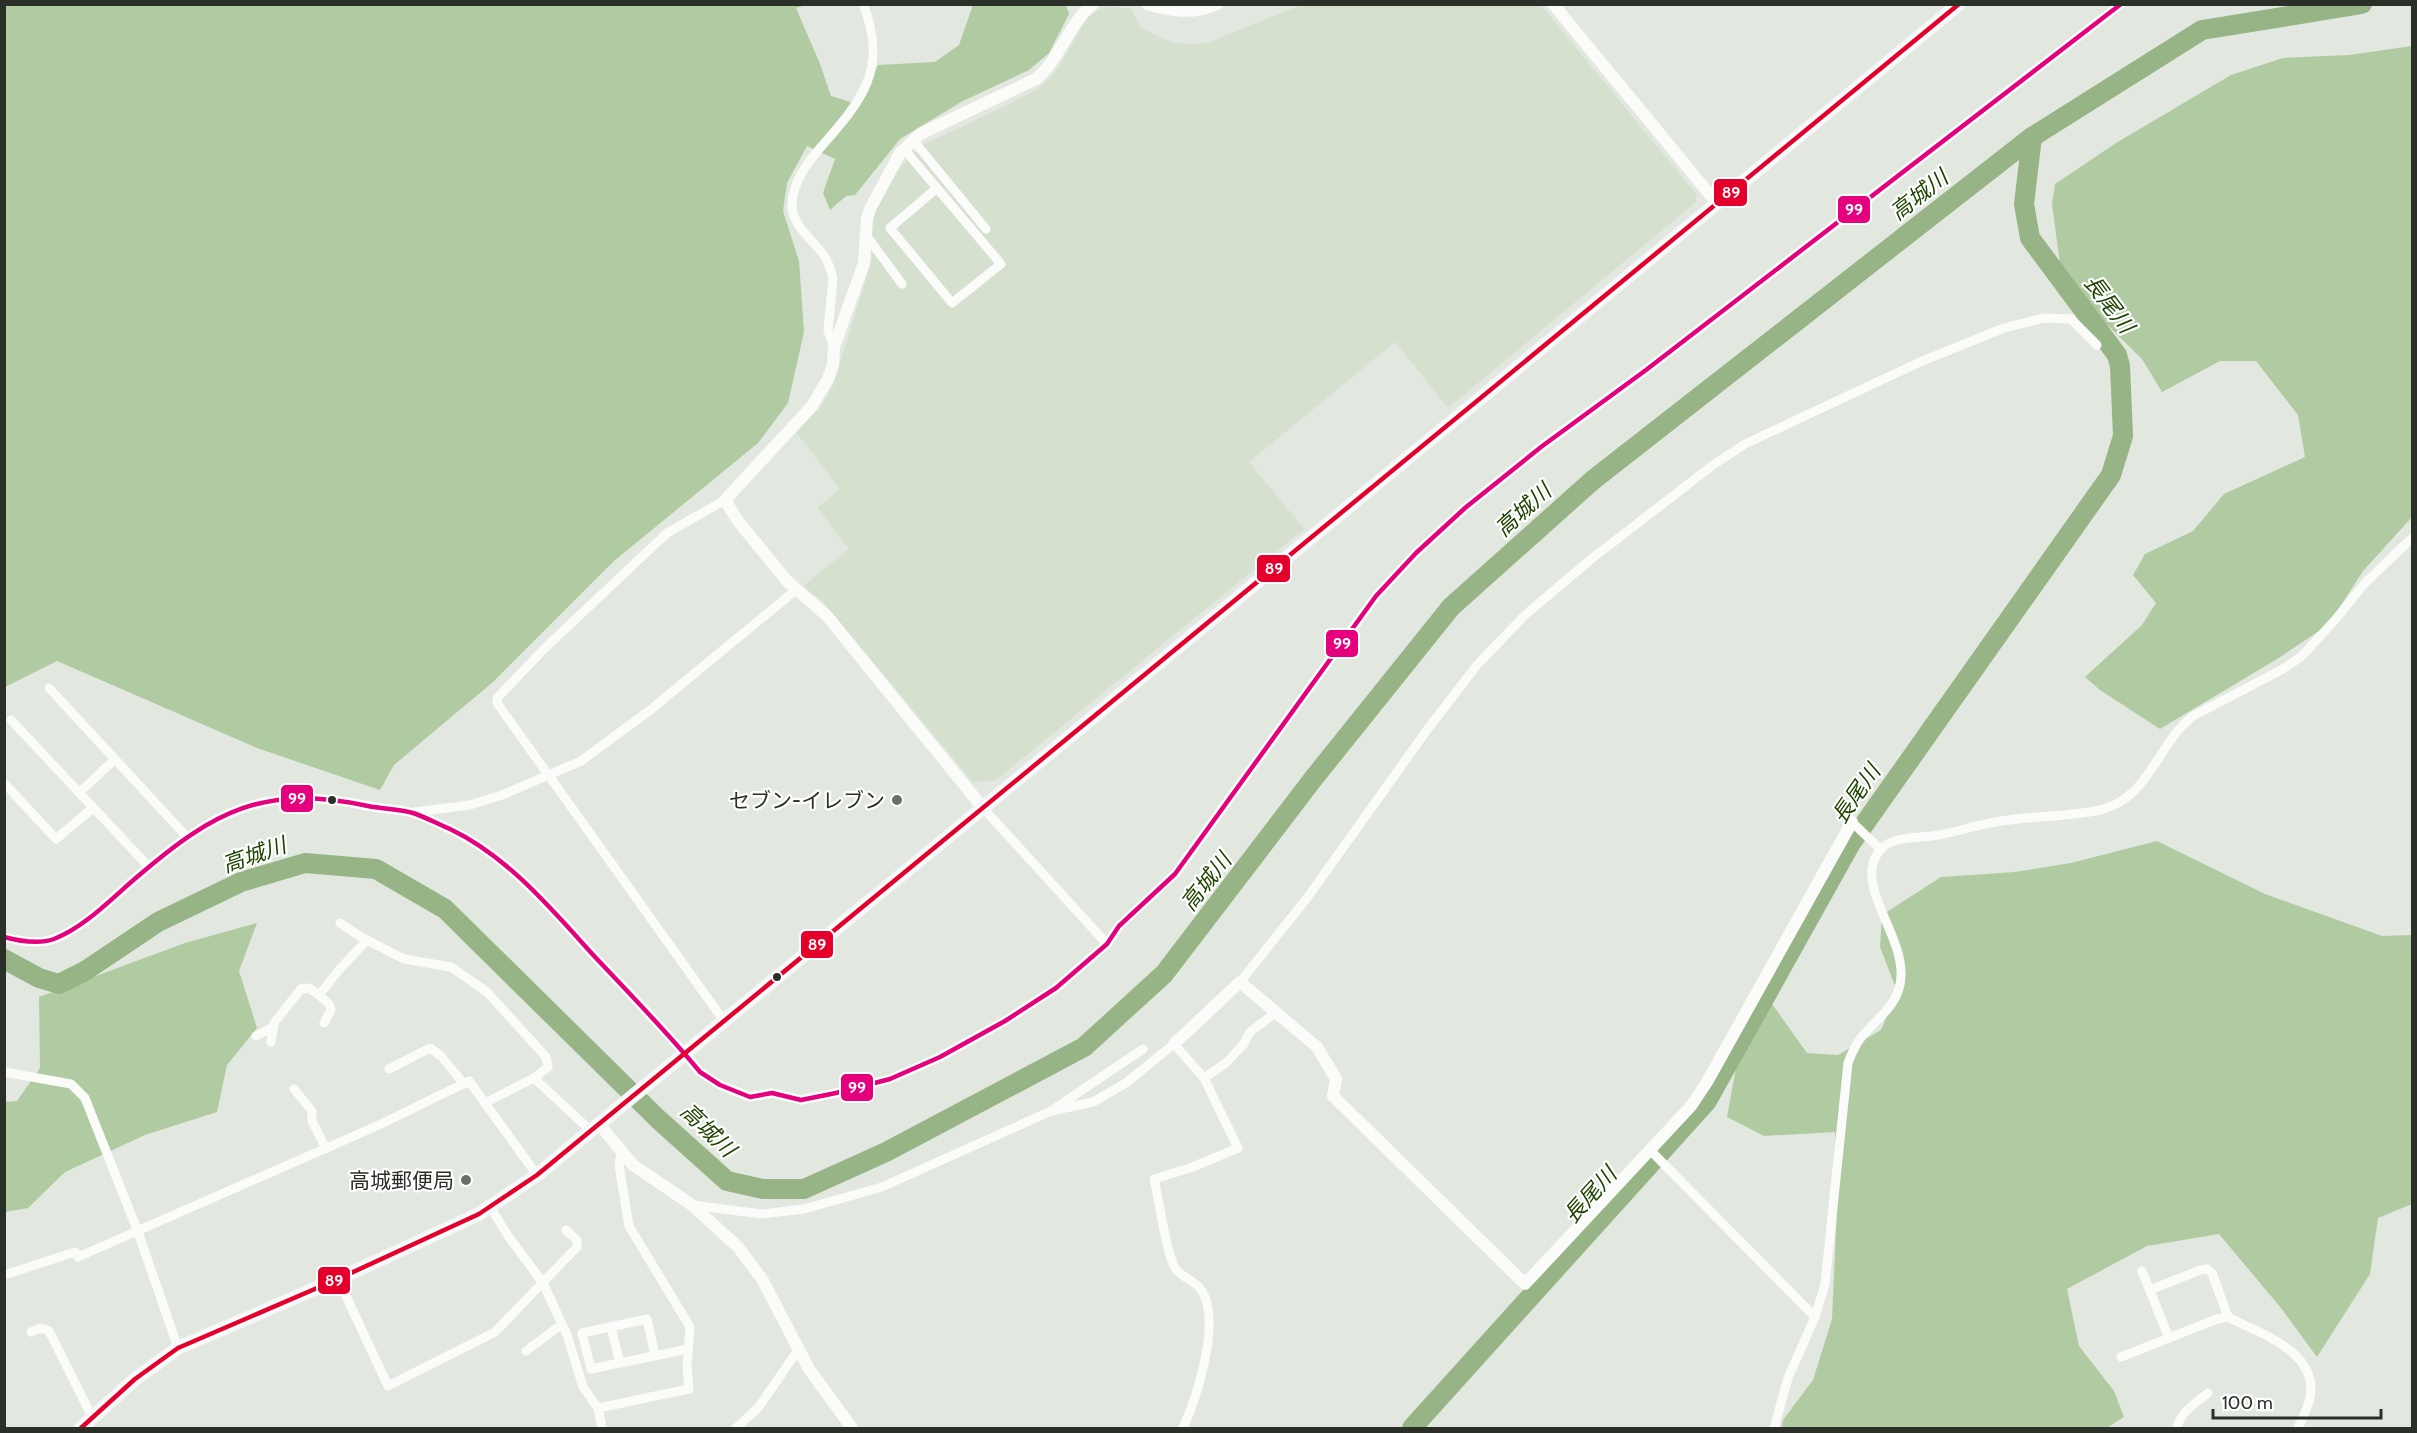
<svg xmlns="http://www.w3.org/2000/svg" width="2417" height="1433" font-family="Cabin,'Noto Sans JP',sans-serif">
  <rect width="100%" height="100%" fill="#e2e8df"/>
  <!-- built -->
  <path fill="#d5e0cf" d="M1302,5H1541L1696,194V202L1448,408L1395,342L1249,462L1304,529L996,780L973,782L823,602L803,586L849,549L817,508L840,489L796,432L819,409L833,386L872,259L870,232L876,207L900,167L922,145L1012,103L1034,91L1050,78L1060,65L1087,18L1098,10L1107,6L1131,9L1141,28L1173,43L1195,44L1210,42Z"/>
  <!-- forest -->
  <g fill="#b0caa2">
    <path d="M5,5H807L796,8L820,64L831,96L860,105L878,65L935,62L959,45L973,5H1066L1069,14L1049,53L1029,70L961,102L900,139L855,195L846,196L830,210L823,193L835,159L807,146L787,183L783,211L799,261L804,332L788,403L758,443L614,561L493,682L394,765L380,790L257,748L57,661L5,687Z"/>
    <path d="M2412,46V517L2363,571L2328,625L2277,659L2160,729L2100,690L2085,677L2142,625L2156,603L2133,575L2145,554L2193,531L2224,494L2305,457L2298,415L2256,361H2220L2162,392L2142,359L2093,311L2060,264L2052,204L2055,184L2116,143L2231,75L2283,58L2349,55Z"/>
    <path d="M2157,841L2265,894L2382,936L2412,935V1204L2378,1218L2370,1274L2317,1357L2281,1308L2219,1234L2147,1246L2067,1289L2079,1346L2114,1391L2124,1417L2107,1428H1782L1783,1420L1813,1380L1832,1319L1837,1210L1835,1132L1764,1136L1727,1117L1739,1051L1772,1004L1807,1053L1838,1055L1881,1030L1897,991L1880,947L1882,915L1941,877L2015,872L2071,863Z"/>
    <path d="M257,923L239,971L257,1028L227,1065L217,1112L145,1135L65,1172L28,1208L5,1212V1102L17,1101L40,1068L39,997L185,943Z"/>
  </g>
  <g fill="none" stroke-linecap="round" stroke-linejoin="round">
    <!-- river -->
    <g stroke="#96b485" stroke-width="20">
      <path d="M4,959L39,978L59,984L85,971L158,922L241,882L305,863L376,869L445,909L658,1119L727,1181L763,1189H804L886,1152L1084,1047L1164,974L1313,779L1451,607L1593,480L2032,137L2202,30L2362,4"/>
      <path d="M1412,1428L1707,1101L1851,843L2111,475L2123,436L2120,366L2117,355L2030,238L2024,204L2032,137"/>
    </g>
    <!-- minor -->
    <g stroke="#fbfcfa" stroke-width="9">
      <path d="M913,140L986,229"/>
      <path d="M904,149L1001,264L952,303L890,228L937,188"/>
      <path d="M866,235L902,284"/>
      <path d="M834,347L828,331L833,278C831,271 829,264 825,257C814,240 791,226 792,204C793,182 807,163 821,147C862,100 889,69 863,4"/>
      <path d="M49,688L187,837"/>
      <path d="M11,720L149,867"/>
      <path d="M4,783L56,839L93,808"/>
      <path d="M79,793L115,759"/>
      <path d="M983,808L1107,944"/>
      <path d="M414,812L470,805L502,795L581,761L649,711L797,589"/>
      <path d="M1852,822L1880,849"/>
      <path d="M340,923L361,937L404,959L451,967L487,992L546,1057L548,1067L534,1078L591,1131"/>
      <path d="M4,937C19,941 40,944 54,939C85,927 112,898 137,877C215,810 264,784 368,806C382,809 399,809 413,813C425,817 438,824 450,829C509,857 553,911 596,958C631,995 667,1032 700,1072L720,1085L750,1097L772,1093L801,1100L836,1093L890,1079L940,1057L1005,1021L1056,988L1107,944L1119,926L1175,874L1376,596L1416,553L1465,508L1541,447L1646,370L2121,4"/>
      <path d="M1240,982L1307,898L1427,730L1477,665L1524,616L1590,560L1713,465L1745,444L1920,362L2004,328L2044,318L2071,319L2097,345"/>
      <path d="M724,1021L497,703L498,697L545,648L667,533L725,500"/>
      <path d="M324,1023L331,1010L329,1004L319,995L338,971L367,940"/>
      <path d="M256,1036L273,1027"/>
      <path d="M271,1042L274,1023L301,989L309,988L319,995"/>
      <path d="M389,1069L430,1048L441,1056L464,1084"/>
      <path d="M4,1072L71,1084L85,1098L138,1232L178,1348"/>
      <path d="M1204,1078L1226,1063L1243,1045L1250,1032L1275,1013"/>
      <path d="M294,1089L312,1111V1121L326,1149"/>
      <path d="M485,1103L534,1078"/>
      <path d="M1051,1111L1093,1102L1126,1083L1174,1044L1204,1078L1238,1148L1190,1168L1154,1179C1160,1204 1164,1241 1173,1264C1179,1278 1195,1279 1202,1291C1221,1323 1197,1397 1183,1428"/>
      <path d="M1649,1149L1815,1317"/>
      <path d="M692,1205L762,1214L804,1209L882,1187L1051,1111L1143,1049"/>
      <path d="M491,1208L508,1236L543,1283L567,1335L583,1387L598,1408L602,1428"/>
      <path d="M2142,1271L2169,1338"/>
      <path d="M4,1275L75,1252L78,1257L379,1125L469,1081L537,1175"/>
      <path d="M338,1279L388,1386L495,1332L577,1247V1240L566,1230"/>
      <path d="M2150,1290L2200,1270L2207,1269L2212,1273L2228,1317"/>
      <path d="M611,1327L620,1363"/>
      <path d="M31,1332L41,1328L49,1331L93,1419"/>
      <path d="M526,1351L562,1324"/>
      <path d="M655,1355L647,1319L582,1333L591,1369L688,1349"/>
      <path d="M2121,1357L2217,1319L2228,1317C2260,1334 2319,1351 2310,1398C2308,1408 2302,1419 2298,1428"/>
      <path d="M598,1408L689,1389L687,1367L690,1327L629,1226L619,1165L621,1153"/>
      <path d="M736,1428L758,1408L798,1350"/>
      <path d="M1774,1428L1788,1378L1815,1317L1825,1284L1848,1063C1851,1055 1854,1047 1860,1039C1876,1018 1900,1006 1901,976C1903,935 1858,889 1876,856C1887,834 1918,839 1938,835C1957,832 1976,825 1995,822C2028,816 2062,817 2095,811C2150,801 2155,746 2193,716L2283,669L2302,656L2335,620L2365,583L2412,538"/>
      <path d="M2177,1428C2180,1412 2196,1403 2208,1393"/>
    </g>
    <!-- tertiary -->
    <g stroke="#fbfcfa" stroke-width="12">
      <path d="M1147,4C1171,11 1193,15 1217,4"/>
      <path d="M1553,4L1716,202"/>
      <path d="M983,808L827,616L787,581L738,521L725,500L812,406L828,379L833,365L834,347L864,263L867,219L870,209L900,153L920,134L1036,79C1061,58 1068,24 1093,4"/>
      <path d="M1174,1044L1240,982L1317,1047L1336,1079L1333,1096L1525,1284L1691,1106L1707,1082L1852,822"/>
      <path d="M599,1124L633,1165L692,1205L738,1247L762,1279L809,1369L852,1428"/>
    </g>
    <!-- secondary -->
    <path stroke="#f6f6f8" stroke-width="14" d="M81,1428L135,1379L178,1348L338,1279L479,1214L537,1175L1959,4"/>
    <!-- bus-1 casing -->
    <g stroke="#fff" stroke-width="9">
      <path id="bus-1" d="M4,937C19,941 40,944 54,939C85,927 112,898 137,877C215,810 264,784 368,806C382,809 399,809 413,813C425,817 438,824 450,829C509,857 553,911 596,958C631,995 667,1032 700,1072L720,1085L750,1097L772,1093L801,1100L836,1093L890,1079L940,1057L1005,1021L1056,988L1107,944L1119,926L1175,874L1376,596L1416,553L1465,508L1541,447L1646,370L2121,4"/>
    </g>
    <!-- bus-2 casing -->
    <g stroke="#fff" stroke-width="9">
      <path id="bus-2" d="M81,1428L135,1379L178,1348L338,1279L479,1214L537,1175L1959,4"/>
    </g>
    <!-- bus-1 -->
    <use href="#bus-1" stroke="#e5007d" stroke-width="4.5"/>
    <!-- bus-2 -->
    <use href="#bus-2" stroke="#e4002b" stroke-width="4.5"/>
  </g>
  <!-- markers -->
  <g fill="#2a2f28" stroke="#fff" stroke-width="2">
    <circle cx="332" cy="800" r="5"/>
    <circle cx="777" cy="977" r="5"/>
  </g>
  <g fill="#6a7068" stroke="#fff" stroke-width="2">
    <circle cx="897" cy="800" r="6"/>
    <circle cx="466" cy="1180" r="6"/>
  </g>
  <g text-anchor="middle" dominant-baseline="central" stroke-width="4.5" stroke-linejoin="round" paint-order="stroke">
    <!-- poi labels -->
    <g font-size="21" fill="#2a2f28" stroke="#fff" text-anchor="end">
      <text x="885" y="800">セブン-イレブン</text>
      <text x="454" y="1180">高城郵便局</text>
    </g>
    <!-- water labels -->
    <g font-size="22" font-style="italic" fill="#1e4400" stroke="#fff">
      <text transform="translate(1919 195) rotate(-38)">高城川</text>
      <text transform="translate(2109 304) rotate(53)">長尾川</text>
      <text transform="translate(1523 510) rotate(-42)">高城川</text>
      <text transform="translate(1856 794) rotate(-55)">長尾川</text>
      <text transform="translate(254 855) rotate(-19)">高城川</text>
      <text transform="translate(1206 882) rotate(-52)">高城川</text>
      <text transform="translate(708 1130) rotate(44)">高城川</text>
      <text transform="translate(1590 1195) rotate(-48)">長尾川</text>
    </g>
  </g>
  <g stroke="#fff" stroke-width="2">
    <rect x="1713" y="178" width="35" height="29" rx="6" fill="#e4002b"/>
    <rect x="1837" y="195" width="34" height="29" rx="6" fill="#e5007d"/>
    <rect x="1256" y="554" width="35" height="29" rx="6" fill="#e4002b"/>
    <rect x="1325" y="629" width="34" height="29" rx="6" fill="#e5007d"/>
    <rect x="280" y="784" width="34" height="29" rx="6" fill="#e5007d"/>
    <rect x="800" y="930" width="34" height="29" rx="6" fill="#e4002b"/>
    <rect x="840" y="1073" width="34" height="29" rx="6" fill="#e5007d"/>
    <rect x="317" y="1266" width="34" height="29" rx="6" fill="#e4002b"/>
  </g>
  <g font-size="16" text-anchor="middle" font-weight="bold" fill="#fff">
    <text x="1731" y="198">89</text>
    <text x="1854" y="215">99</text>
    <text x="1274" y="574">89</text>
    <text x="1342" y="649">99</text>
    <text x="297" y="804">99</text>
    <text x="817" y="950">89</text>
    <text x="857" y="1093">99</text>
    <text x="334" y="1286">89</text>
  </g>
  <!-- border -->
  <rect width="2417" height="1433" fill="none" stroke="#2a2f28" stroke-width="12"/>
  <!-- scale -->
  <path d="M2213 1409v9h168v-9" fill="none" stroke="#2a2f28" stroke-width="3"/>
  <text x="2222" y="1409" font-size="18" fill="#2a2f28" stroke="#ffffff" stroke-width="4.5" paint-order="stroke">100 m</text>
</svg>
